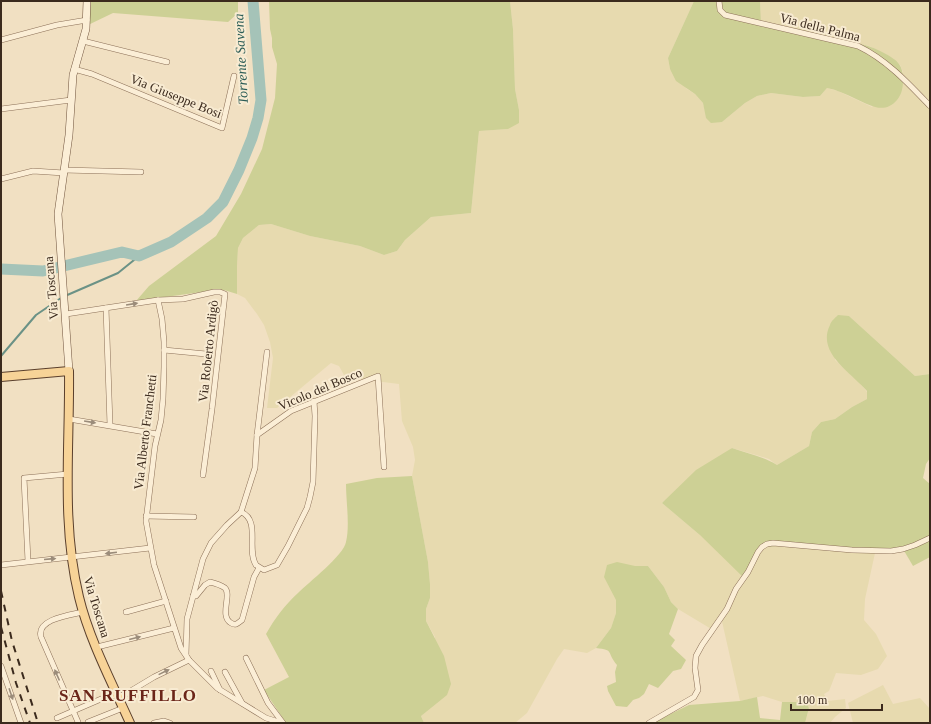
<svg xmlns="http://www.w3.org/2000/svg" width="931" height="724" font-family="Georgia,serif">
  <rect width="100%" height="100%" fill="#f1e0c2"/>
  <!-- farmland -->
  <g fill="#e7daaf">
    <path d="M510,1H694L668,58L670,69L687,89L695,94L703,103L707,118L722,122L745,103L757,96L771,93L803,97L820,96L827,88L838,91L872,107L903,72L900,65L886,54L869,46L786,26L761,23L760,1H930V374L915,376L849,316L835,360L860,383L867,392V399L852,407L835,419L821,422L812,432L809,446L777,465L769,459L756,455L732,448L662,503L701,536L758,551L766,547L778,546L880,551L875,553L865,599L864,620L876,634L887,656L878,669L861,675L836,673L829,691L824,694L828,701L845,699L846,708L835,717L830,723H805L809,708L806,702H782L763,696L740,701L721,617L713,630L678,609L671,602L664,587L648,566H635L616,600V613L611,628L596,648L587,653L564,649L557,659L527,713L515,723H424L421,716L432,706L435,637L426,621V609L430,598V584L428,562L412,476L415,460L413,447L402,421L399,384L359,379L344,375L339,366L331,363L277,408H267L273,358L270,342L264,325L257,314L245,298L237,294V266L238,248L243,238L259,225L271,224L310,236L360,246L384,255L397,251L405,240L431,217L471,213L479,131L508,129L519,110L515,89L513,29Z"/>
    <path d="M883,685L893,704L920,698L930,709V723H853L848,703Z"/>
  </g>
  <!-- green -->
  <g fill="#cdd095">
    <path d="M87,1H238V13L228,22L113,13L86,26Z"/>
    <path d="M269,1H510L513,29L515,89L519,110V123L508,129L479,131L471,213L431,217L405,240L397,251L384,255L360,246L310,236L271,224L259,225L243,238L238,248L237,266V294L224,290L209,291L136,301L149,286L216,236L241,194L262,149L275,98L277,64L272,47V38L270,29Z"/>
    <path d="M694,1H760L761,23C787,26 811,32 836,38C853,42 871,45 886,54C898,61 903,65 903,80C903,87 902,94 897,100C884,115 870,105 856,99C846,94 837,90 827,88L820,96L803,97L771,93L757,96L745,103L722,122L711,123L706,118L703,103L695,94L676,81L670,69L668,58Z"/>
    <path d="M838,315L849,316L915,376L930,374V458L926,464L923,478L930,484V537L908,546L880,551L778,546L766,547L758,551L744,578L701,536L662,503L696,470L732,448C748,454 763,456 777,465L809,446L812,432L821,422L835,419L852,407L867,399V391C852,373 816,353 830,325C831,321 835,318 838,315Z"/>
    <path d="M412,476L428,562L430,584V598L426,609V621L444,656L451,684L447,695L421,716L424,723H286L264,690L289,677L266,634C275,618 285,605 298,593C308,583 344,555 346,542C350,525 346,502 346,484L377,478Z"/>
    <path d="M930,538V557L913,566L903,549Z"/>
    <path d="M617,562L635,566H648L664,587L671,602L678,609L669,634L675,640L671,646L686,660L681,669L673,671L658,688L649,684L644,694L639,698L633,700L627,707L616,706L608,691L607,686L616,682L615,672L617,665C606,652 615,650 596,648L611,628L616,613V600L604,577L607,565Z"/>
    <path d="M757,697L760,718L780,720L782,702H806L809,708L805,723H652L689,705L740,701Z"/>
  </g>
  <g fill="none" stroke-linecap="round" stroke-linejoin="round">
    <!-- stream -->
    <g stroke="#6b9286" stroke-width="2">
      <path d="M65,296L118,273L139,256"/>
      <path d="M1,356L36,315L61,298"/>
    </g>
    <!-- river -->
    <path stroke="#a5c3b8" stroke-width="11" d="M1,269L43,271L122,252L139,256L171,242L207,218L223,202L239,170L252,138L258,118L261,100L253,1"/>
    <!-- minor casing -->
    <g stroke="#8c7058" stroke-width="6">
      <g id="minor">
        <path d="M719,1L720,10L725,15L858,46C887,60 908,83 930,106"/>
        <path d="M1,40L57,25L87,20"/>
        <path d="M83,41L167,62"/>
        <path d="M74,69L92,74L222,128L234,76"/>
        <path d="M1,109L71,100"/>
        <path d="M64,170L141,172"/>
        <path d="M1,179L33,171L64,173"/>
        <path d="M158,300L162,319L164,342V367L163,399L161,420L155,446L146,521L154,565L181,648L189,660L217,688L266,718L282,723"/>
        <path d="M106,308L110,425"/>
        <path d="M66,314L158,300L183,299L214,292H220L225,294L212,409L203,475"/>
        <path d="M164,350L206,354"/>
        <path d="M69,419L157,434"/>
        <path d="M257,435L291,411L378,376L384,467"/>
        <path d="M241,512C261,520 246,550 256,565L264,570L277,565L288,546L307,508L310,497L313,482L315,416L314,401"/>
        <path d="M146,516L194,517"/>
        <path d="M28,561L24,478L68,474"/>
        <path d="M1,565L150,548"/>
        <path d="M193,596H196L205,585L210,582C214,583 221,585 225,588C232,595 219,616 231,623C236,626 238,623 242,620L254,577L259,568"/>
        <path d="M126,612L166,601"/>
        <path d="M97,647L174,628"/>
        <path d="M186,655L187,619L203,559L211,543L227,525L241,512L255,468L257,435L267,352"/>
        <path d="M246,658L268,703L283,723"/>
        <path d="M1,666L21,723"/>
        <path d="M211,671L220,690"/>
        <path d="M225,672L242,703"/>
        <path d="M57,718L108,696L124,695L154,677L189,660"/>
        <path d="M78,722L41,637C36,619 70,615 83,612"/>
        <path d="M88,722L123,708"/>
        <path d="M154,723L164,721L170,723"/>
        <path d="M649,723L694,697L698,690L695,668L696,656L702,645L727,609L736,589L748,572L758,552L762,547L767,544L773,543L852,550L891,551L903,549L915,545L930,538"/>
      </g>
    </g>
    <!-- secondary casing -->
    <g stroke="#6e513b" stroke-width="8">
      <path id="secondary" d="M69,371L58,214L69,135L73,75L86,29L87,1"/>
    </g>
    <!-- primary casing -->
    <g stroke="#5a3f2c" stroke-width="10">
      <path id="primary" d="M1,377L69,371C70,446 61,523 79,597C89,639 112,683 130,723"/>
    </g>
    <!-- minor -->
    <use href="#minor" stroke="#fbeed6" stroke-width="5"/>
    <!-- secondary -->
    <use href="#secondary" stroke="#fbeed6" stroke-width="7"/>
    <!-- primary -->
    <use href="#primary" stroke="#f7d397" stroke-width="8"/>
    <!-- rail -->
    <g stroke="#3b2a1d" stroke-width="2" stroke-dasharray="7 7" stroke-linecap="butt">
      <path d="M1,591L12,641L38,723"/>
      <path d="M1,627L16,683L30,723"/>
    </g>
  </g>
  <!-- one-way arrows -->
  <defs><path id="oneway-solid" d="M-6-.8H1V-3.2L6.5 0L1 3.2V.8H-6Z"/></defs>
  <g fill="#9b8c7a">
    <use href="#oneway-solid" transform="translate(132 304) rotate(-9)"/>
    <use href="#oneway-solid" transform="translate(90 422) rotate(9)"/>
    <use href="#oneway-solid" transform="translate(111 553) rotate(173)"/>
    <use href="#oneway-solid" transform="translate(50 559) rotate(-5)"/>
    <use href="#oneway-solid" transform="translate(135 638) rotate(-14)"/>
    <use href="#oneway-solid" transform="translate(164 672) rotate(-26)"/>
    <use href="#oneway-solid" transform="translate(57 675) rotate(-114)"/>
    <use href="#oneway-solid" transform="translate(11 694) rotate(71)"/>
  </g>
  <g text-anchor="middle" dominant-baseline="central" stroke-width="4" stroke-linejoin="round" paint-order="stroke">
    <!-- street labels -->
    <g font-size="13" fill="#3b2a1d" stroke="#f8ebd2">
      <text transform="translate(820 27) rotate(14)">Via della Palma</text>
      <text transform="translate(176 96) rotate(22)">Via Giuseppe Bosi</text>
      <text transform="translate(51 288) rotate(-95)">Via Toscana</text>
      <text transform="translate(208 351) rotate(-84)">Via Roberto Ardigò</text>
      <text transform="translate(320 389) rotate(-23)">Vicolo del Bosco</text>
      <text transform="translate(145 432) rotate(-83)">Via Alberto Franchetti</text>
      <text transform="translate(97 607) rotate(73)">Via Toscana</text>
    </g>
    <!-- water labels -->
    <g font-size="14" font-style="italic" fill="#2b5c56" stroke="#f8ebd2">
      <text transform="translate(241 59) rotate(-93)">Torrente Savena</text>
    </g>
    <!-- district labels -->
    <g font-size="17" font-weight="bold" letter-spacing="1" fill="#6b2519" stroke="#f8ebd2">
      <text x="128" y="695">SAN RUFFILLO</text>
    </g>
  </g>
  <!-- border -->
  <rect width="931" height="724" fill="none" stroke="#3b2a1d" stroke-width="4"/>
  <!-- scale -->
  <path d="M791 704v6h91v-6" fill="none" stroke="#3b2a1d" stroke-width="2"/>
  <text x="797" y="704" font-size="12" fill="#3b2a1d" stroke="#f8ebd2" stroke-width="3" paint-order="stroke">100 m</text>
</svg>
